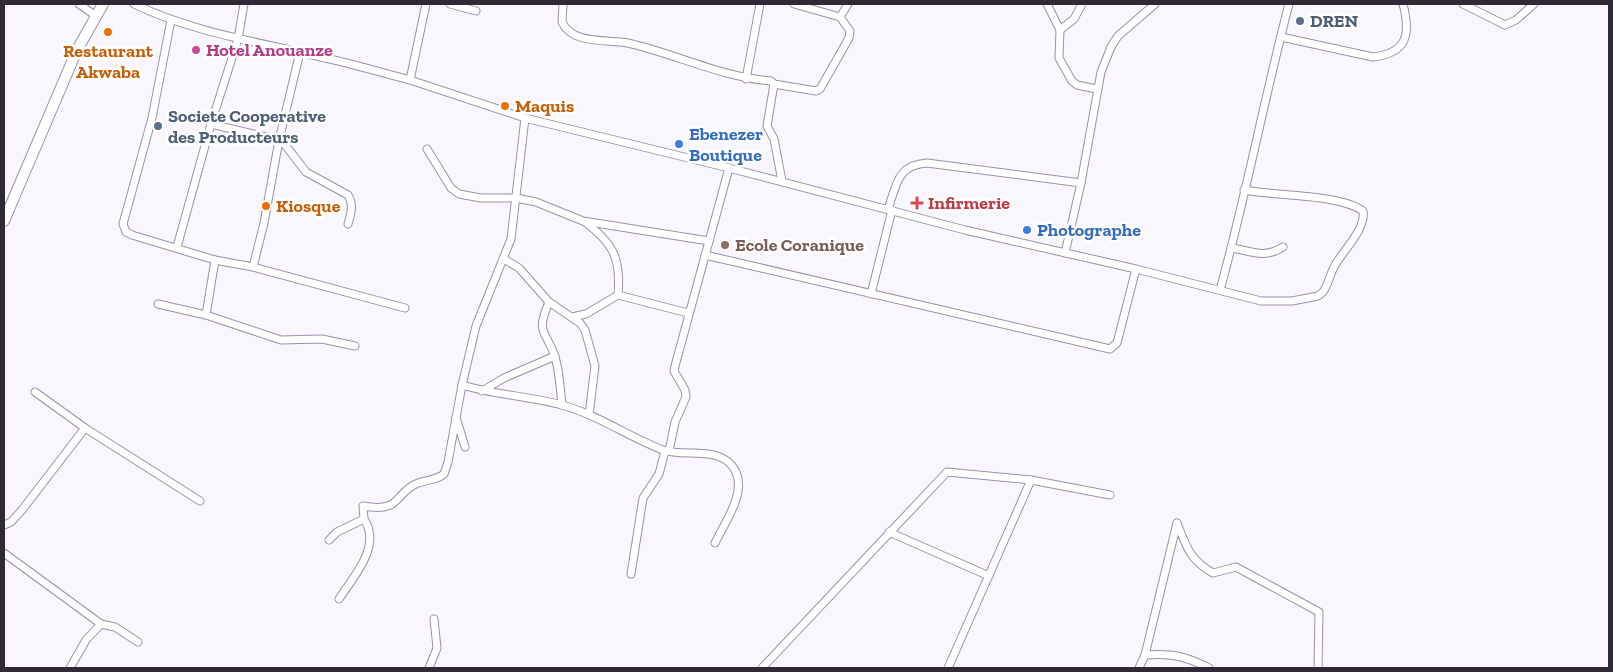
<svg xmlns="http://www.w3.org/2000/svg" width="1613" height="672" font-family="'Zilla Slab',serif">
  <rect width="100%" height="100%" fill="#f9f6fd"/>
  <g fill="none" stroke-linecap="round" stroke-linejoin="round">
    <!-- minor casing -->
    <g stroke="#9d8fac" stroke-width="9">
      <g id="minor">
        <path d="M79,4L96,16"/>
        <path d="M134,4C194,33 260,42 325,58C354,64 382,73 410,80"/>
        <path d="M426,4L410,80L525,118L511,239L476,326L462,385C495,395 529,396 562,405C598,415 629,437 663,450C685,458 723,444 736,472C746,494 724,524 715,543"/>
        <path d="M450,4L476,11"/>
        <path d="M563,4L562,22C572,45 608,39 628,43C676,54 721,77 771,81L774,84L816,91L820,89L849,38L850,31L840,17"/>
        <path d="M794,4L840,17L848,4"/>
        <path d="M1047,4L1060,30L1059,58L1072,81L1077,85L1097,89"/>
        <path d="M1463,4L1505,25L1516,20L1534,4"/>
        <path d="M171,20L152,118L123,224L126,232L132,235L215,260"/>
        <path d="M1060,30L1074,19L1082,4"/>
        <path d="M1281,37L1373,57C1407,53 1411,35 1403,4"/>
        <path d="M746,79L760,4"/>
        <path d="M774,84L767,126L774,139L782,181"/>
        <path d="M525,118L729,168L965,230L1136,269L1261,301H1292L1318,296L1323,292C1328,285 1330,275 1334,267C1343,250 1366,230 1363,211C1340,194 1275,196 1244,190"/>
        <path d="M211,124L279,140L286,146L306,172L348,195C354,205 351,213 348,224"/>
        <path d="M427,149L451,188L459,194L481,198H516L536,202L583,221L709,241"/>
        <path d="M888,209C897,184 897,165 927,163L1081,183"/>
        <path d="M585,222C614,244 621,259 618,295"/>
        <path d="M177,247L211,124L238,39L244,4"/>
        <path d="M1231,248C1252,251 1264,259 1283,247"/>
        <path d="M1065,253L1081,183L1101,72L1111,47L1118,36L1155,4"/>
        <path d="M705,255L1110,349L1117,343L1136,269"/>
        <path d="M504,259L519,268L549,302L580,323L585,330L595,366L589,415"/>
        <path d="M253,267L264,223L279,140L300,52"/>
        <path d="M1220,290C1246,196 1264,99 1289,4"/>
        <path d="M871,294L892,210"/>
        <path d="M549,302C535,335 546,329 555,357C560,373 560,389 562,405"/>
        <path d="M158,304L206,315"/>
        <path d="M572,317L586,314L618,295L688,313"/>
        <path d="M355,346L322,339L281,340L206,315L215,260L253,267L405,308"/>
        <path d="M482,391L504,378L555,356"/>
        <path d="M35,392L85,428L200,501"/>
        <path d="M456,417L465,447"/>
        <path d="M669,451L675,422L686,397L685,390L674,371L675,366L729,168"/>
        <path d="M1177,523C1187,548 1190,560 1213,573L1236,567L1319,612L1318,668"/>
        <path d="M4,525L11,522L22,510L85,428"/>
        <path d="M889,532L989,576"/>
        <path d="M329,540L337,532L364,519L363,506C403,513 393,493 418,483C427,480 437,480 444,474L448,462L462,385"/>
        <path d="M4,553L101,624"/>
        <path d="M631,574L643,498L659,474L665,451"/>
        <path d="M339,599C354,576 382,546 364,519"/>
        <path d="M1145,655C1172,653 1185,656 1209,668"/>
        <path d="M70,668L86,640L101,624L115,627L138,642"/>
        <path d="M429,668L437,648L434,619"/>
        <path d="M762,668L947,472L1031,480L1110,495"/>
        <path d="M948,668L1031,480"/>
        <path d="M1139,668L1145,655L1177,523"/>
      </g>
    </g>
    <!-- primary casing -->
    <g stroke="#9d8fac" stroke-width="12">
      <path id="primary" d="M4,221L77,50L103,4"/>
    </g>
    <!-- minor -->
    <use href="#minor" stroke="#fff" stroke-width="7"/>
    <!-- primary -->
    <use href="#primary" stroke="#fff" stroke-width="10"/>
  </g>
  <!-- markers -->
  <g fill="#5c6f8a" stroke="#fff" stroke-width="2">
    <circle cx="1300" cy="21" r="5"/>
    <circle cx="158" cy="126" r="5"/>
  </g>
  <g fill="#e8710a" stroke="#fff" stroke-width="2">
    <circle cx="108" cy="32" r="5"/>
    <circle cx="505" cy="106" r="5"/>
    <circle cx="266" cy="206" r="5"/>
  </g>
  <circle fill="#d1479c" stroke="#fff" stroke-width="2" cx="196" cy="50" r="5"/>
  <g fill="#3f7fe0" stroke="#fff" stroke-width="2">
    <circle cx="679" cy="144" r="5"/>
    <circle cx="1027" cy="230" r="5"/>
  </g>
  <path fill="#e0444e" stroke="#fff" stroke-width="2" d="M914.5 195.5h5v5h5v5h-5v5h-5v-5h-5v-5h5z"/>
  <circle fill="#8d6e63" stroke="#fff" stroke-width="2" cx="725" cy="245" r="5"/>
  <g text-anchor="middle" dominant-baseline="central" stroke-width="5" stroke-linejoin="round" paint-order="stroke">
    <!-- service labels -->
    <g font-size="18" font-weight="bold" fill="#4e5e75" stroke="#fff" text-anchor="start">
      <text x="1310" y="21">DREN</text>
      <text x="168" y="116">Societe Cooperative<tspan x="168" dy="21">des Producteurs</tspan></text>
    </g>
    <!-- hotel labels -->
    <g font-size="18" font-weight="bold" fill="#b23c85" stroke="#fff" text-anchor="start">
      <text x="206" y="50">Hotel Anouanze</text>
    </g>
    <!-- food labels -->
    <g font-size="18" font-weight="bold" fill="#c56008" stroke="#fff" text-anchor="start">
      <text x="108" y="51" text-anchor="middle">Restaurant<tspan x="108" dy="21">Akwaba</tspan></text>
      <text x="515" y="106">Maquis</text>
      <text x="276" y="206">Kiosque</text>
    </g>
    <!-- shop labels -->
    <g font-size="18" font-weight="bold" fill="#366cbe" stroke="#fff" text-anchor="start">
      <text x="689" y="134">Ebenezer<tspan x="689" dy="21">Boutique</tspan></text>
      <text x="1037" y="230">Photographe</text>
    </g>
    <!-- health labels -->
    <g font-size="18" font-weight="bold" fill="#be3a42" stroke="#fff" text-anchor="start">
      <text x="928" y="203">Infirmerie</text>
    </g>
    <!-- education labels -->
    <g font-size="18" font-weight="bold" fill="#785e54" stroke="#fff" text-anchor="start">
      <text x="735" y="245">Ecole Coranique</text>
    </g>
  </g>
  <!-- border -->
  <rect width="1613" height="672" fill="none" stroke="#302a36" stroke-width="10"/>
</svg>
